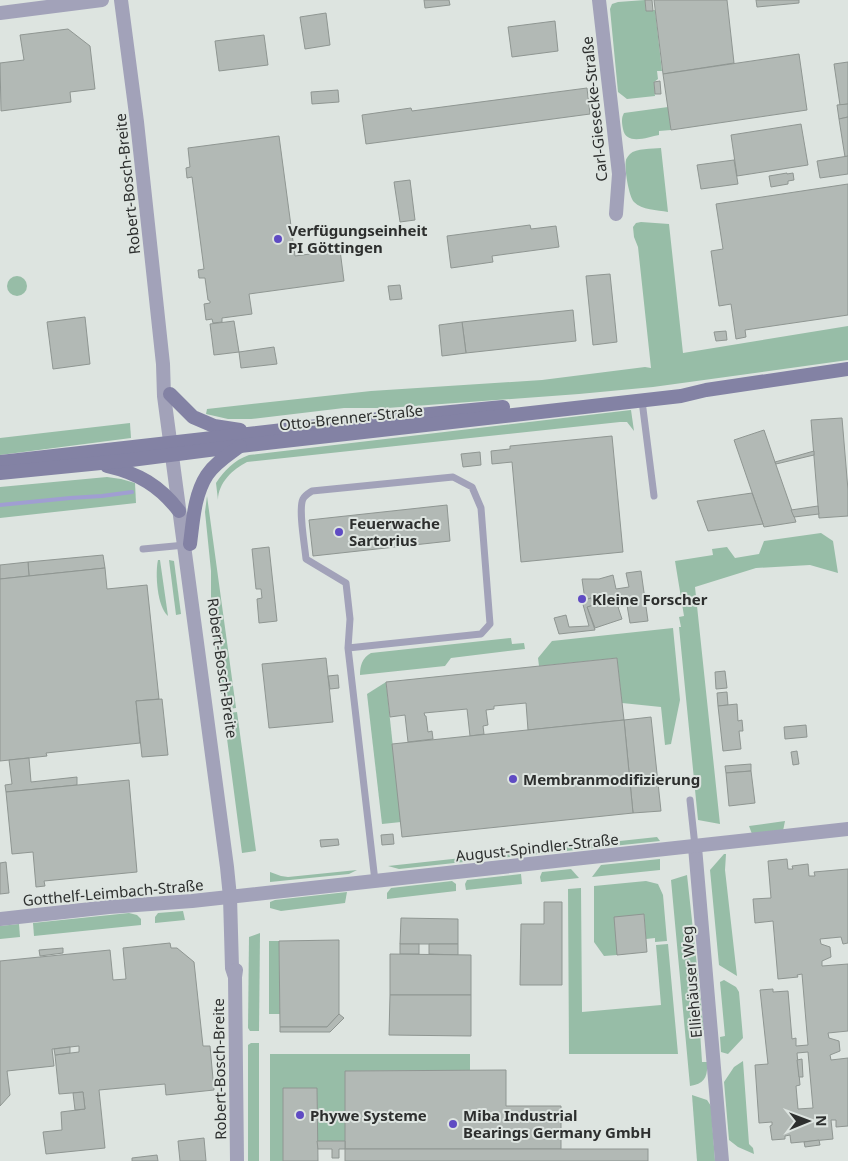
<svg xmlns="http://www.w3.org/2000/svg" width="848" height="1161" font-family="'Noto Sans',sans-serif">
  <rect width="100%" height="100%" fill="#dde4e0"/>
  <!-- green -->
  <g fill="#97bda7">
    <path d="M645,0L646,11L655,10L662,71H657L658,79L654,82L655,96L627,99L618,92L610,9L612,4L618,2Z"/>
    <path d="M668,107L671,130L659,131V135C648,137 626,146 623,129C622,123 621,118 624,113Z"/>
    <path d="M661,148L668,212C657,210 642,210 634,202C629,197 624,168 626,160C626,159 629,155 630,154C636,148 652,149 661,148Z"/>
    <path d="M641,222L669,224L683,353L848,326V360L653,387L579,394L387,408H344L251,419H228L206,414L207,409L371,391L542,380L645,367L651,368L638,247L634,237L633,227L636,223Z"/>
    <circle cx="17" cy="286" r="10"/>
    <path d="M631,410L634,431L627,422H620L247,462C233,469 218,483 218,500L216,483C224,471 234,460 249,455Z"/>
    <path d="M130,423L131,438L0,455V438Z"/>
    <path d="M107,477L121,479L135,483L136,503L0,518V487Z"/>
    <path d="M207,496L236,708L229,709L228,696H226V693L221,694L211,618V571L205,512Z"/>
    <path d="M821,533L833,541L838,573L810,565L756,568L695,587L720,824L698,820L679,627H681L679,617L684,616L675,561L713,555L712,549L727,547L735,558L759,554L764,541Z"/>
    <path d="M158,560H160L168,616C157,607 155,573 158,560Z"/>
    <path d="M169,560L174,561L181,614L176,615Z"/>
    <path d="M673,628L680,700L671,744L665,745L661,707L622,703L617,658L539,666L538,658L552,641Z"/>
    <path d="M511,638L512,644L524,643L525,649L451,658L445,666L360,675C360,666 362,658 371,653Z"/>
    <path d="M386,682L401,822L382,824L367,694Z"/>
    <path d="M237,712L256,851L242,853L226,731L231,730L229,713Z"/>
    <path d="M785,821L783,831L752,834L749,826Z"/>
    <path d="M657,837L660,841L399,869L388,866Z"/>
    <path d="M724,854H726L725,870L737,976L719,965L710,870Z"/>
    <path d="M660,859V870L592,877L601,865Z"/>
    <path d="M571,869L579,878L541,882L540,877L542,872Z"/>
    <path d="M357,870L349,874L270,882V872L281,876L288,877Z"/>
    <path d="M521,874L522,884L466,890L465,884L467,880Z"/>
    <path d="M687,875L704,1030L700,1031L702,1062H707C708,1076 705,1084 690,1086L671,880Z"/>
    <path d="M452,881L456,884V891L387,899V893L391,888Z"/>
    <path d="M646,881L658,884L663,895L667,941L655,942V938L646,939L644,914L617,955L604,956L594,942V886Z"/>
    <path d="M581,888L582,1012L661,1005L656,945L668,944L678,1054H569L568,889Z"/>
    <path d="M347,892L345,903L281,911L270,908V902L275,900Z"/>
    <path d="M183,911L185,920L155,923V917L158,913Z"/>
    <path d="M129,913L137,915L141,919V925L34,936L33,923Z"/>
    <path d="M19,924L20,937L0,939V926Z"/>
    <path d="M260,933L259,1031H250L248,1028L249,937Z"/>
    <path d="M269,941H279L280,1014H269Z"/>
    <path d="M724,980L736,987L739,992L743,1038L728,1054L721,1052L720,1037L725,1036L720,982Z"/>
    <path d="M251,1043H259V1161H248V1045Z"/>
    <path d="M270,1054H470V1070L345,1071V1141H317V1088H283V1161H270Z"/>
    <path d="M743,1061L749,1144L753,1148L754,1154L738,1147L729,1140L724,1082L734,1067Z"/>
    <path d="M692,1095L707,1100L711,1106L715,1161H697Z"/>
  </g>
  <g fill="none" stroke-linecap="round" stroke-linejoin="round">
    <!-- stream -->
    <path stroke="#a09ed2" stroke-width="4" d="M0,505L70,498L102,496L132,492"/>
  </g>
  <!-- building -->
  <g fill="#b2b9b5" stroke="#8f9692" fill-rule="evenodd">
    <path d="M424,0H449L450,5L425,8Z"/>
    <path d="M645,0H652L653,11H646Z"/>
    <path d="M654,0H727L734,63L663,74Z"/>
    <path d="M756,0H799V3L757,7Z"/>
    <path d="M326,13L330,45L305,49L300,17Z"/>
    <path d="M555,21L558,51L512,57L508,27Z"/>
    <path d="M68,29L90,46L95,89L70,92L71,102L1,111L0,63L24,60L20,35Z"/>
    <path d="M264,35L268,65L219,71L215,41Z"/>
    <path d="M799,54L807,110L671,130L663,74Z"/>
    <path d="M848,62V104L840,105L834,64Z"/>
    <path d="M660,81L661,94H655L654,82Z"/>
    <path d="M587,88L590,114L366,144L362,115L411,108L412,111Z"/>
    <path d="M338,90L339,102L312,104L311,92Z"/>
    <path d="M848,104V117L839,119L837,105Z"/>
    <path d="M848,117V156L845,157L839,119Z"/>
    <path d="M801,124L808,165L737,176L731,135Z"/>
    <path d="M279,136L295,256L340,250L344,281L249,294L252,314L222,318V322L213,323L212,319L206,320L204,304L210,303V301L208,300L205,278H199L198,270L204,269L192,177L187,178L186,168L190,167L188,148Z"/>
    <path d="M848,156V174L820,178L817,161Z"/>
    <path d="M734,160L738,184L701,189L697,165Z"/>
    <path d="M787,173V174L793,173L794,180L788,181V184L771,187L769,176Z"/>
    <path d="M410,180L415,220L400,222L394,182Z"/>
    <path d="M848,184V315L745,330L746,337L736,339L731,304L719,306L711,251L723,249L716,204Z"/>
    <path d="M530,225L531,229L556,226L559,247L492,256L493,262L451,268L447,236Z"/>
    <path d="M610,274L617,342L593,345L586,276Z"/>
    <path d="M400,285L402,299L390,300L388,286Z"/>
    <path d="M573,310L576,341L466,353L462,322Z"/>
    <path d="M85,317L90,364L53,369L47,322Z"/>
    <path d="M234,321L239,352L214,355L210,324Z"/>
    <path d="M462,322L466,353L442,356L439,325Z"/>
    <path d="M726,331L727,340L716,341L714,332Z"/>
    <path d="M274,347L277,364L241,368L239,352Z"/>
    <path d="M842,418L848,490V516L819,518L811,420Z"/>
    <path d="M764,430L775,462L796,522L764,527L734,440Z"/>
    <path d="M612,436L623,552L521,562L512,462L492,464L491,451L510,449V446Z"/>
    <path d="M814,451V455L776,464L775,462Z"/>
    <path d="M480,452L481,465L463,467L461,454Z"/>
    <path d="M752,493L763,524L708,531L697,501Z"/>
    <path d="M447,505L450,541L313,556L309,520Z"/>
    <path d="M818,506L819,514L794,517L791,510Z"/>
    <path d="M269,547L277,621L259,623L257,599L262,598L261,589H256L252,549Z"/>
    <path d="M103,555L105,568L29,576L28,562Z"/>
    <path d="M28,562L29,576L0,579V565Z"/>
    <path d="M105,568L107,589L147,585L159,699L136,701L140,743L46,753L47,756L0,761V579Z"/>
    <path d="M641,571L648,621L630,623L627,605L618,607L622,619L595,628L587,607L593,605L591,598L585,600L582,579H599L613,575L616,589L629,587L626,573Z"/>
    <path d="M591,598L593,605L587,607L595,630L559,634L554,618L566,615L569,627L589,626L582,601Z"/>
    <path d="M326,658L333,722L269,728L262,664Z"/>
    <path d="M617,658L624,720L528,730L526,703L494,706V709L486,710L488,725L483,726L484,734L470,736L467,709L424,713L425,716H426L428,732L432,731L433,739L408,742L405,715L390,717L386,682Z"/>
    <path d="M725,671L727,688L716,689L715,672Z"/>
    <path d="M338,675L339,688L330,689L328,676Z"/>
    <path d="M727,692L728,705L718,706L717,693Z"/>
    <path d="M162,699L168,755L142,757L136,701Z"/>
    <path d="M737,704L738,721L742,720L743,731H739L741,749L723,751L718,706Z"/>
    <path d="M651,717L661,811L633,813L624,720Z"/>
    <path d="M624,720L633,813L402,837L392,744Z"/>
    <path d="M806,725L807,737L785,739L784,727Z"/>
    <path d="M797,751L799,764L793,765L791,752Z"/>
    <path d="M29,758L31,782L77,777V785L6,792L5,785L12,784L9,760Z"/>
    <path d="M751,764V771L726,773L725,766Z"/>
    <path d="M751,771L755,803L729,806L726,773Z"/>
    <path d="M129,780L137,872L44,881L45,886L36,887L33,852L12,854L6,792Z"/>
    <path d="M393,834L394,844L382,845L381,835Z"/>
    <path d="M338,839L339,845L321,847L320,840Z"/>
    <path d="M787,859L788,869H793L792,866L808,864L809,876H815L814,872L848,869V943L843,944L841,937L820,939L821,944L830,947L831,957L822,961V966L848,964V1031L828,1033L829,1038L839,1041L840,1051L830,1055L831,1060L848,1058V1126L836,1127V1120H831L833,1139L791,1143L790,1135L785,1136V1139L772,1140L770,1126L772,1125V1122L759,1123L755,1065L768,1064L760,990L773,989V992L788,991L792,1039L796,1038V1046L808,1045L802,974L797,975L798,977L778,979L773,921L755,923L753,899L771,898L768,861ZM808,1052L813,1108L798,1109L796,1086L800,1085L797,1053Z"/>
    <path d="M6,862L9,893L0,894V863Z"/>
    <path d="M544,902H562V985H520L521,924H544Z"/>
    <path d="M644,914L647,952L617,955L614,917Z"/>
    <path d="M401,918L458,919V944H400Z"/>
    <path d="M339,940V1014L327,1027H280L279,941Z"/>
    <path d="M170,943L171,948H177L194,962L203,1046H210L214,1090L166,1095L165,1084L99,1090L105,1148L46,1154L43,1132L62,1130L61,1112L85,1109L83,1092L59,1094L55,1055L79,1052V1046L52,1049L54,1066L7,1071L10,1095L0,1106V961L110,950L113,980L126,979L123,948Z"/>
    <rect x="400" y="944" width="19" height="10"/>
    <path d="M429,944H458V955L429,954Z"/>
    <path d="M63,948V953L40,956L39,950Z"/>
    <path d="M390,954L471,955V995H390Z"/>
    <path d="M390,995H471V1036L389,1035Z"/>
    <path d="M339,1014L344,1018L330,1032H280V1027H327Z"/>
    <path d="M70,1047V1053L55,1055L54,1049Z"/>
    <path d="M802,1059L803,1077H799L797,1060Z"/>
    <path d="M506,1070V1106H561V1149H345V1071Z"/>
    <path d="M283,1088H317L318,1161H283Z"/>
    <path d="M83,1092L85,1109L75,1110L73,1093Z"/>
    <path d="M204,1138L206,1161H180L178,1141Z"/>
    <path d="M819,1140L820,1145L805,1147L804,1142Z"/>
    <path d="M317,1141H345V1149H339V1158H332V1149H318Z"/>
    <rect x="345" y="1149" width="303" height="12"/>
    <path d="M157,1155L158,1161H132V1158Z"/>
  </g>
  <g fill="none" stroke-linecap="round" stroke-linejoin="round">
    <!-- service -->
    <g stroke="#a2a2b9" stroke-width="7">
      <path d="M642,401L654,496"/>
      <path d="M143,549L185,545"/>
      <path d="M348,648L481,634L490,624L481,508L472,487L453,477L312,491C309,493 305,495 303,499C298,509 305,547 306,559L346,583L350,619L348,648L375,881"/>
      <path d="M690,800L695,846"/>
    </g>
    <!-- minor -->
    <g stroke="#a2a2b9" stroke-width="14">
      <path d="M121,0L137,122L163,364L164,396L227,867L230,897L232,968L235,977"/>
      <path d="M599,0L619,174L616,214"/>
      <path d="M0,13L102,0"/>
      <path d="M695,847L722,1161"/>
      <path d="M0,919L109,907L192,901L848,829"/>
      <path d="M236,970L235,977L237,1161"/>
    </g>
    <!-- secondary -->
    <g stroke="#8382a4" stroke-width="14">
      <path d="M170,394L193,417L214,426L240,430"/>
      <path d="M0,462L388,418L503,407"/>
      <path d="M107,466C138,473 160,486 179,511"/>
      <path d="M0,473L131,460L240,446L681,396L706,390L848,369"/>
      <path d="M190,544C193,522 194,495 207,475C215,463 228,455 240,446"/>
    </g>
  </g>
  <!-- markers -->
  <g fill="#5f4bc3" stroke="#dde4e0" stroke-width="2">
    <circle cx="278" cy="239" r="5"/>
    <circle cx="339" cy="532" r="5"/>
    <circle cx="582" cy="599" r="5"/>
    <circle cx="513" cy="779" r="5"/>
    <circle cx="300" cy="1115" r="5"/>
    <circle cx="453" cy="1124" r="5"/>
  </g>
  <g text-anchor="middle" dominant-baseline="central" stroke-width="4" stroke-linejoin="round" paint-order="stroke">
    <!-- street labels -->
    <g font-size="15" fill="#2d2f2e" stroke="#dde4e0">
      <text transform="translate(594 109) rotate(-96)">Carl-Giesecke-Straße</text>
      <text transform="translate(127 184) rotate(-96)">Robert-Bosch-Breite</text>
      <text transform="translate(351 417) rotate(-6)">Otto-Brenner-Straße</text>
      <text transform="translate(223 668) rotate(82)">Robert-Bosch-Breite</text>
      <text transform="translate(537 847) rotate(-6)">August-Spindler-Straße</text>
      <text transform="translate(113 892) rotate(-5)">Gotthelf-Leimbach-Straße</text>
      <text transform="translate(691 982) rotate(-95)">Elliehäuser Weg</text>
      <text transform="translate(219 1069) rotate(-91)">Robert-Bosch-Breite</text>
    </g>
    <!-- poi labels -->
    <g font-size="15" font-weight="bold" fill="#2d2f2e" stroke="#dde4e0" text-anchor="start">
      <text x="288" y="230">Verfügungseinheit<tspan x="288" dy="17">PI Göttingen</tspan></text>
      <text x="349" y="523">Feuerwache<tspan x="349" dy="17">Sartorius</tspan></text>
      <text x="592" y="599">Kleine Forscher</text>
      <text x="523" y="779">Membranmodifizierung</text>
      <text x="310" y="1115">Phywe Systeme</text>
      <text x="463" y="1115">Miba Industrial<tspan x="463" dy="17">Bearings Germany GmbH</tspan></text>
    </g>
  </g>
  <!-- north arrow -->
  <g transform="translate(808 1121) rotate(89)" stroke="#dde4e0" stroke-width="4" paint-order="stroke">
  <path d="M0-4L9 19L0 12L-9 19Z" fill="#2d2f2e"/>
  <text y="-8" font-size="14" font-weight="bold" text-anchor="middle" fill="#2d2f2e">N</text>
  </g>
</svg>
